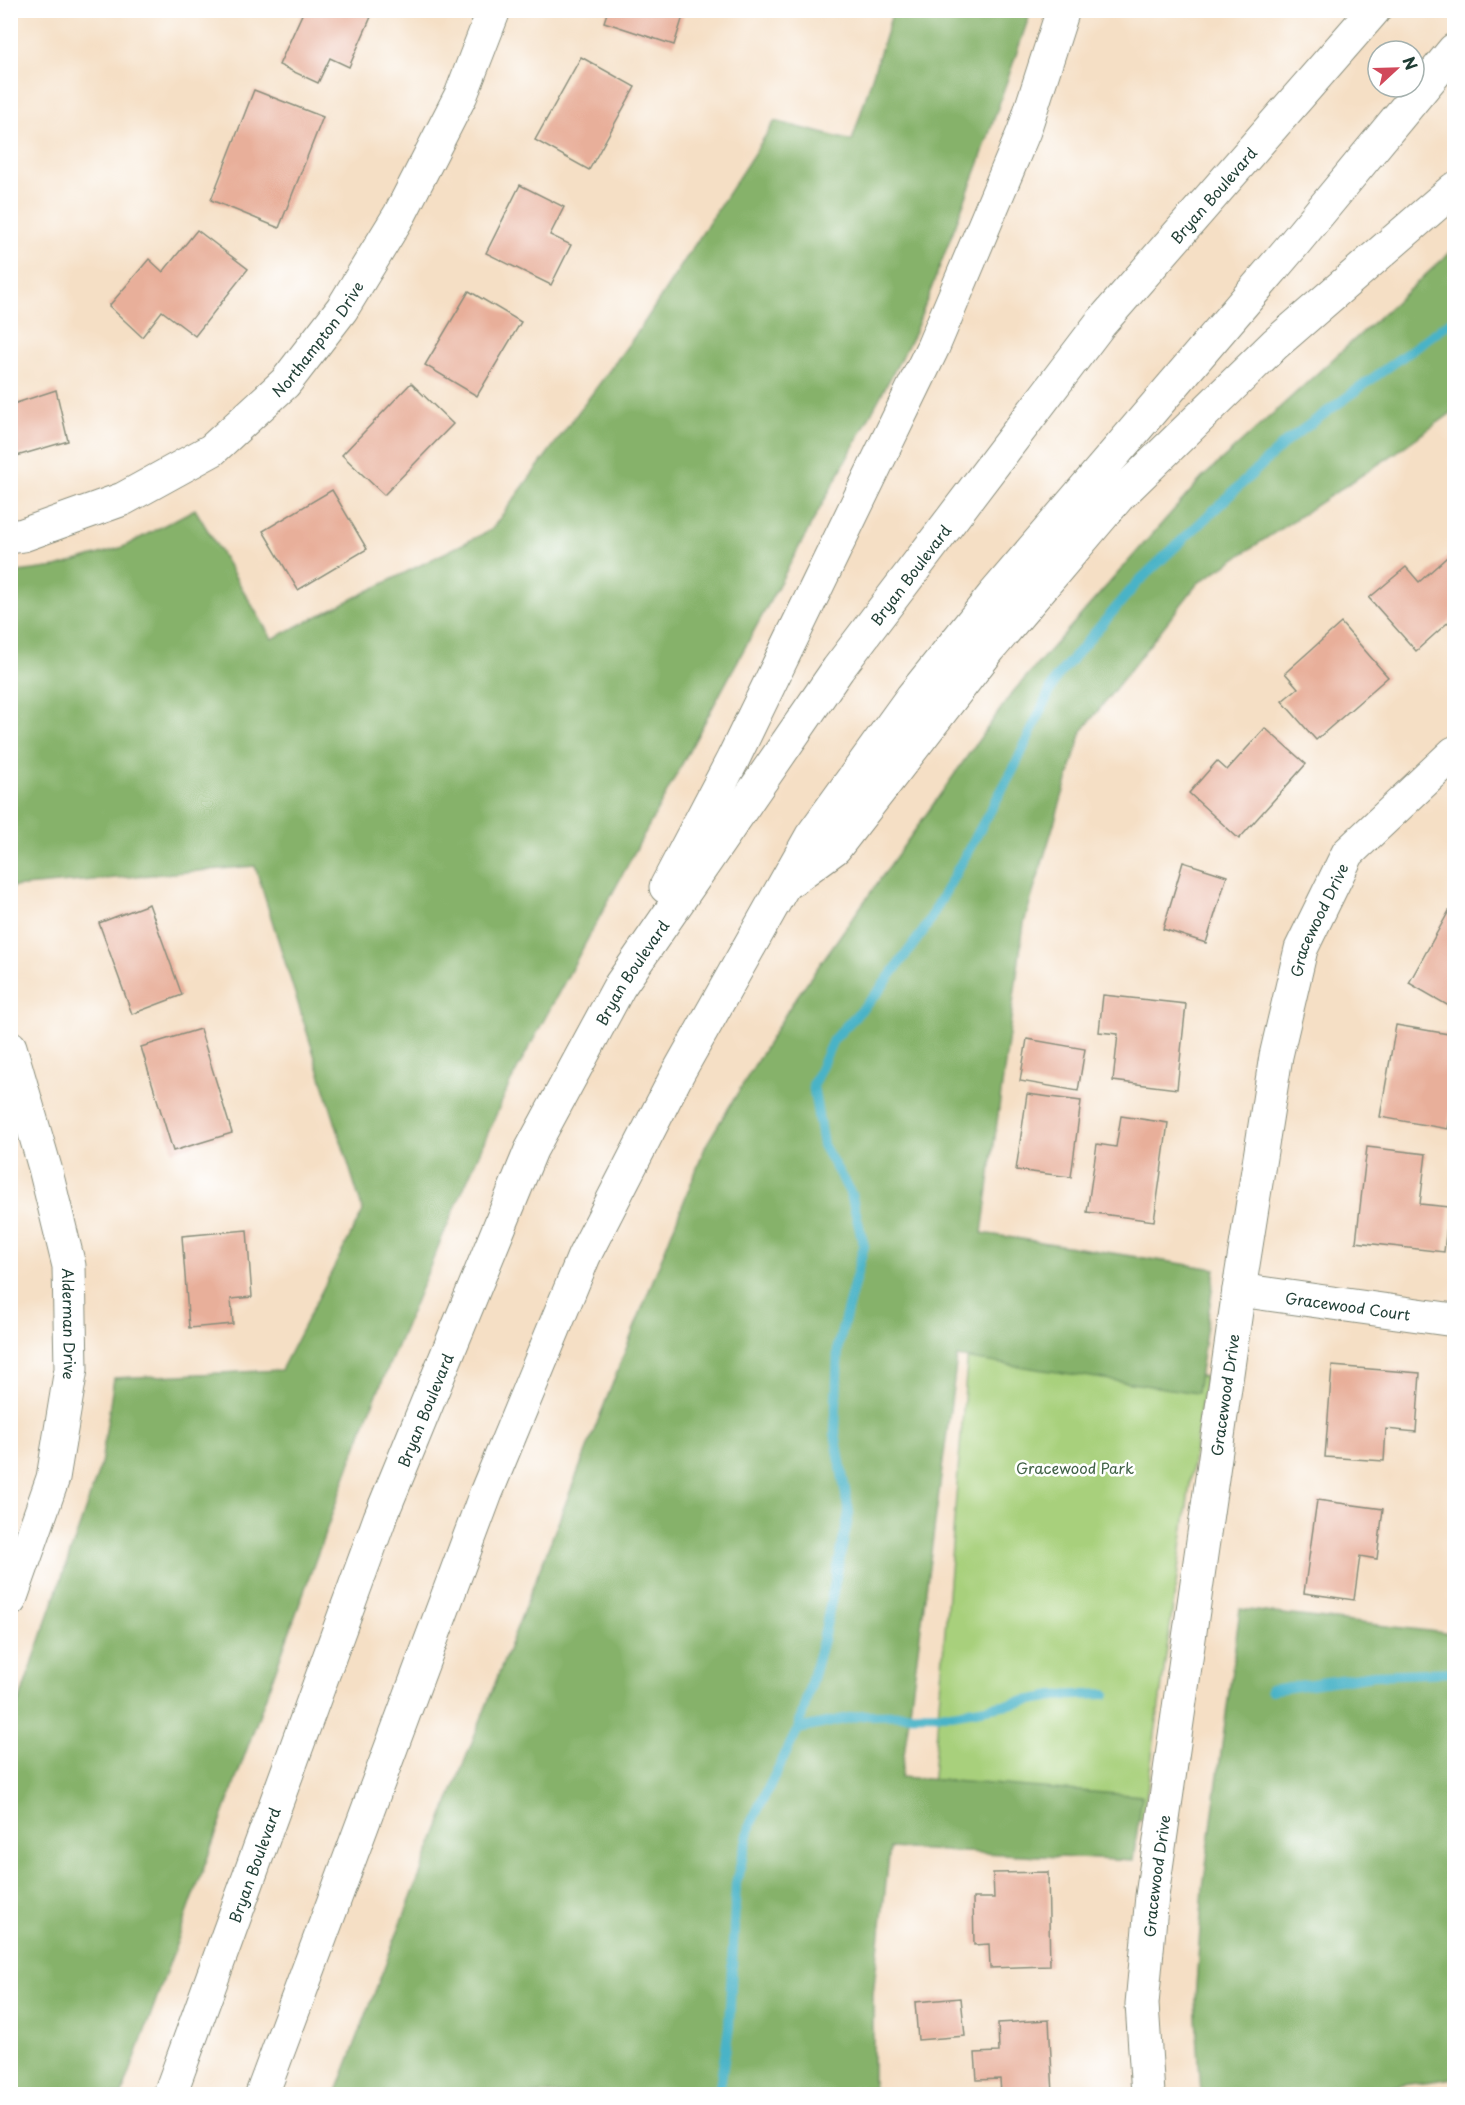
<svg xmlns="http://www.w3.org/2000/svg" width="1465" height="2105" font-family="'Playpen Sans',sans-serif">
  <rect width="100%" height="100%" fill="#fff"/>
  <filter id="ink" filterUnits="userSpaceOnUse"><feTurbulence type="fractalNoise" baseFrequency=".0167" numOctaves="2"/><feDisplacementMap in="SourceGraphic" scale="12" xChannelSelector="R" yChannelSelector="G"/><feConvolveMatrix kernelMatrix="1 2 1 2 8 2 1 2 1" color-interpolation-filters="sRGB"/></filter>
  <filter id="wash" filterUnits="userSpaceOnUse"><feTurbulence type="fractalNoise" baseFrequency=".008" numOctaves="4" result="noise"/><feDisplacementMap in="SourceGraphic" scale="24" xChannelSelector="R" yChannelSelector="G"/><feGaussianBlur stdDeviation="1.35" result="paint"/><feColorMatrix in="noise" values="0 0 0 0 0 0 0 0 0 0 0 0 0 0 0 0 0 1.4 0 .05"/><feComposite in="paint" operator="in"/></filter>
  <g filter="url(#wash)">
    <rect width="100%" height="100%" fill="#f5dfc5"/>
    <!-- green -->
    <path fill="#a8d07b" stroke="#648658" stroke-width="1.5" d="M971,1314L1205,1377L1143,1820L931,1801Z"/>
    <!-- forest -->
    <g fill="#86b26b" stroke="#527850" stroke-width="1.5">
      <path d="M893,11H1031L979,163L914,334L510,1083L441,1240L365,1423L122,2094H11V1725L101,1464L114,1378L281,1370L363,1211L255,866L13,887L10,880L11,573L56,567L123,547L195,509L272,639L491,530L640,329L775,121L852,141Z"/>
      <path d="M1454,249V411L1394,454L1198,583L1082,731L1024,923L982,1233L1215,1269L1197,1393L957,1357L901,1777L1142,1796L1133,1861L890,1848L873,1994V2094H336L398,1931L706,1145L791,1005L1012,693L1202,478Z"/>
      <path d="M1240,1609L1454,1634V2078L1338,2094H1201L1195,2000L1203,1888Z"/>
    </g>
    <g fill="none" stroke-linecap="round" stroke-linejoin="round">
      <!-- stream -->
      <g stroke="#49b3c7" stroke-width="10">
        <path d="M1270,1690L1374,1675L1454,1672"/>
        <path d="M798,1729L863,1715L952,1714L1054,1696L1105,1694"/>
        <path d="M719,2094L729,2027L736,1883L751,1823L798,1729L823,1640L849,1513L835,1433L838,1346L864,1246L851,1194L823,1145L813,1085L833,1040L878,992L924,930L1014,768L1056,678L1138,582L1287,441L1454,319"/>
      </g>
    </g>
    <g id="blocks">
      <!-- building -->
      <g fill="#e8af9a">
        <path d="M304,10H374L349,67L330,58L318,83L279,65Z"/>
        <path d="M608,10H685L674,45L604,22Z"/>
        <path d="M581,57L635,87L589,170L535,140Z"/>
        <path d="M254,90L323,117L279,228L211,200Z"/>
        <path d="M520,185L564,207L550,235L571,245L551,285L486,253Z"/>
        <path d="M197,230L248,269L195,336L162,311L142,337L109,306L149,259L163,272Z"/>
        <path d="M469,291L521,322L477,396L425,365Z"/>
        <path d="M411,383L453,424L384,495L342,455Z"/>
        <path d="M56,390L68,441L10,458V405Z"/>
        <path d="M332,490L367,549L298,590L263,531Z"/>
        <path d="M1454,551V617L1416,651L1369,598L1406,567L1419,582Z"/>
        <path d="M1341,623L1388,677L1316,740L1282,701L1298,688L1285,673Z"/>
        <path d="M1265,728L1306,764L1239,839L1189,793L1217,761L1227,770Z"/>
        <path d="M1183,862L1227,876L1206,943L1163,929Z"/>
        <path d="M149,904L182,995L132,1014L99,923Z"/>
        <path d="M1449,911L1454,914V1009L1409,983Z"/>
        <path d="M1103,995L1186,1004L1177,1089L1113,1081L1118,1034L1099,1032Z"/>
        <path d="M1396,1025L1454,1035V1093L1448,1129L1380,1117Z"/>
        <path d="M200,1029L232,1133L173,1151L141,1047Z"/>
        <path d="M1027,1039L1085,1049L1078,1091L1020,1081Z"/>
        <path d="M1027,1094L1081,1101L1071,1177L1016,1170Z"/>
        <path d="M1121,1116L1168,1123L1154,1221L1087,1212L1097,1144L1116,1147Z"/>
        <path d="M1367,1147L1426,1154L1420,1204L1449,1207L1444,1252L1356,1242Z"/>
        <path d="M247,1230L252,1297L231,1299L233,1324L189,1328L182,1236Z"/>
        <path d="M1332,1366L1420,1373L1416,1432L1386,1429L1384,1461L1325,1457Z"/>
        <path d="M1317,1500L1383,1509L1377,1559L1360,1556L1354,1600L1304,1593Z"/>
        <path d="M1048,1872L1050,1966L990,1968L989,1944L974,1945L973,1898H994L993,1873Z"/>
        <path d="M961,1998L965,2036L918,2040L915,2002Z"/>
        <path d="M1049,2020L1053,2094H1001L1000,2079L977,2080L975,2053L999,2052L998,2023Z"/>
      </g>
    </g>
  </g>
  <g filter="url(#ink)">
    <use href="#blocks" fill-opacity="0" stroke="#8a8e7c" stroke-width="1.5"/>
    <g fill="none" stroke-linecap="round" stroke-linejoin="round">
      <!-- street casing -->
      <g stroke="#8a8e7c" stroke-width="35">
        <g id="street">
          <path id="s1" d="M10,537L23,535L123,499L212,450L285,383L342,309L400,214L461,95L494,10"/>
          <path id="s2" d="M10,1047L45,1168L69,1266L71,1369L53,1478L10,1600"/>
          <path id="s3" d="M1239,1290L1454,1320"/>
          <path id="s4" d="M1148,2094L1142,2004L1152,1896L1239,1290L1276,1056L1301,949L1348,853L1454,753"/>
        </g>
      </g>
      <!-- highway casing -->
      <g stroke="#8a8e7c" stroke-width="35">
        <g id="highway">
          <path d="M791,880L835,848L990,648L1118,497L1275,344L1454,189"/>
          <path d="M666,887L733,759L933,347L1024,131L1063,10"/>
          <path id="s5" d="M170,2094L380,1518L531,1150L619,987L838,669L1100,324L1374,10"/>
          <path d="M262,2094L486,1493L584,1256L678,1073L811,837L912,697L993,596L1292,246L1454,50"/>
        </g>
      </g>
      <!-- street -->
      <use href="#street" stroke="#fff" stroke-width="33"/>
      <!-- highway -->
      <use href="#highway" stroke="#fff" stroke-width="33"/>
    </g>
  </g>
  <g text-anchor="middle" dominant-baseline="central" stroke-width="5" stroke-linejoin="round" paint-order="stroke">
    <!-- street labels -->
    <g font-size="15" fill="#1f3d34" stroke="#fff">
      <text stroke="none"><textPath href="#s5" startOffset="2187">Bryan Boulevard</textPath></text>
      <text stroke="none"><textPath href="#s1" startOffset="375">Northampton Drive</textPath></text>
      <text stroke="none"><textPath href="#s5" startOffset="1701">Bryan Boulevard</textPath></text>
      <text stroke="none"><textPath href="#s4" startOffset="1191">Gracewood Drive</textPath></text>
      <text stroke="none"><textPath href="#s5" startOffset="1215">Bryan Boulevard</textPath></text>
      <text stroke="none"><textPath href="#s3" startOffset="110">Gracewood Court</textPath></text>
      <text stroke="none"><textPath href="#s2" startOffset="285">Alderman Drive</textPath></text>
      <text stroke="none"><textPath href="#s4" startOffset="705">Gracewood Drive</textPath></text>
      <text stroke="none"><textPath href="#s5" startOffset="730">Bryan Boulevard</textPath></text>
      <text stroke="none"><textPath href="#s5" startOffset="244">Bryan Boulevard</textPath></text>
      <text stroke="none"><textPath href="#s4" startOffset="219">Gracewood Drive</textPath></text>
    </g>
    <!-- park labels -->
    <g font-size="15" fill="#416246" stroke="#fff">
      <text x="1075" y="1467">Gracewood Park</text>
    </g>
  </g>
  <!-- margin -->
  <rect width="1465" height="2105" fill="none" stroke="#fff" stroke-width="36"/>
  <!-- north arrow -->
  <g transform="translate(1396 69) rotate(68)"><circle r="28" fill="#ffffff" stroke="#a5b1ae" stroke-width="1.5"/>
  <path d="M0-4.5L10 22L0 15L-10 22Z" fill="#d1495b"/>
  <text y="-9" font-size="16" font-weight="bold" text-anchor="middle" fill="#1f3d34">N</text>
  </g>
</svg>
